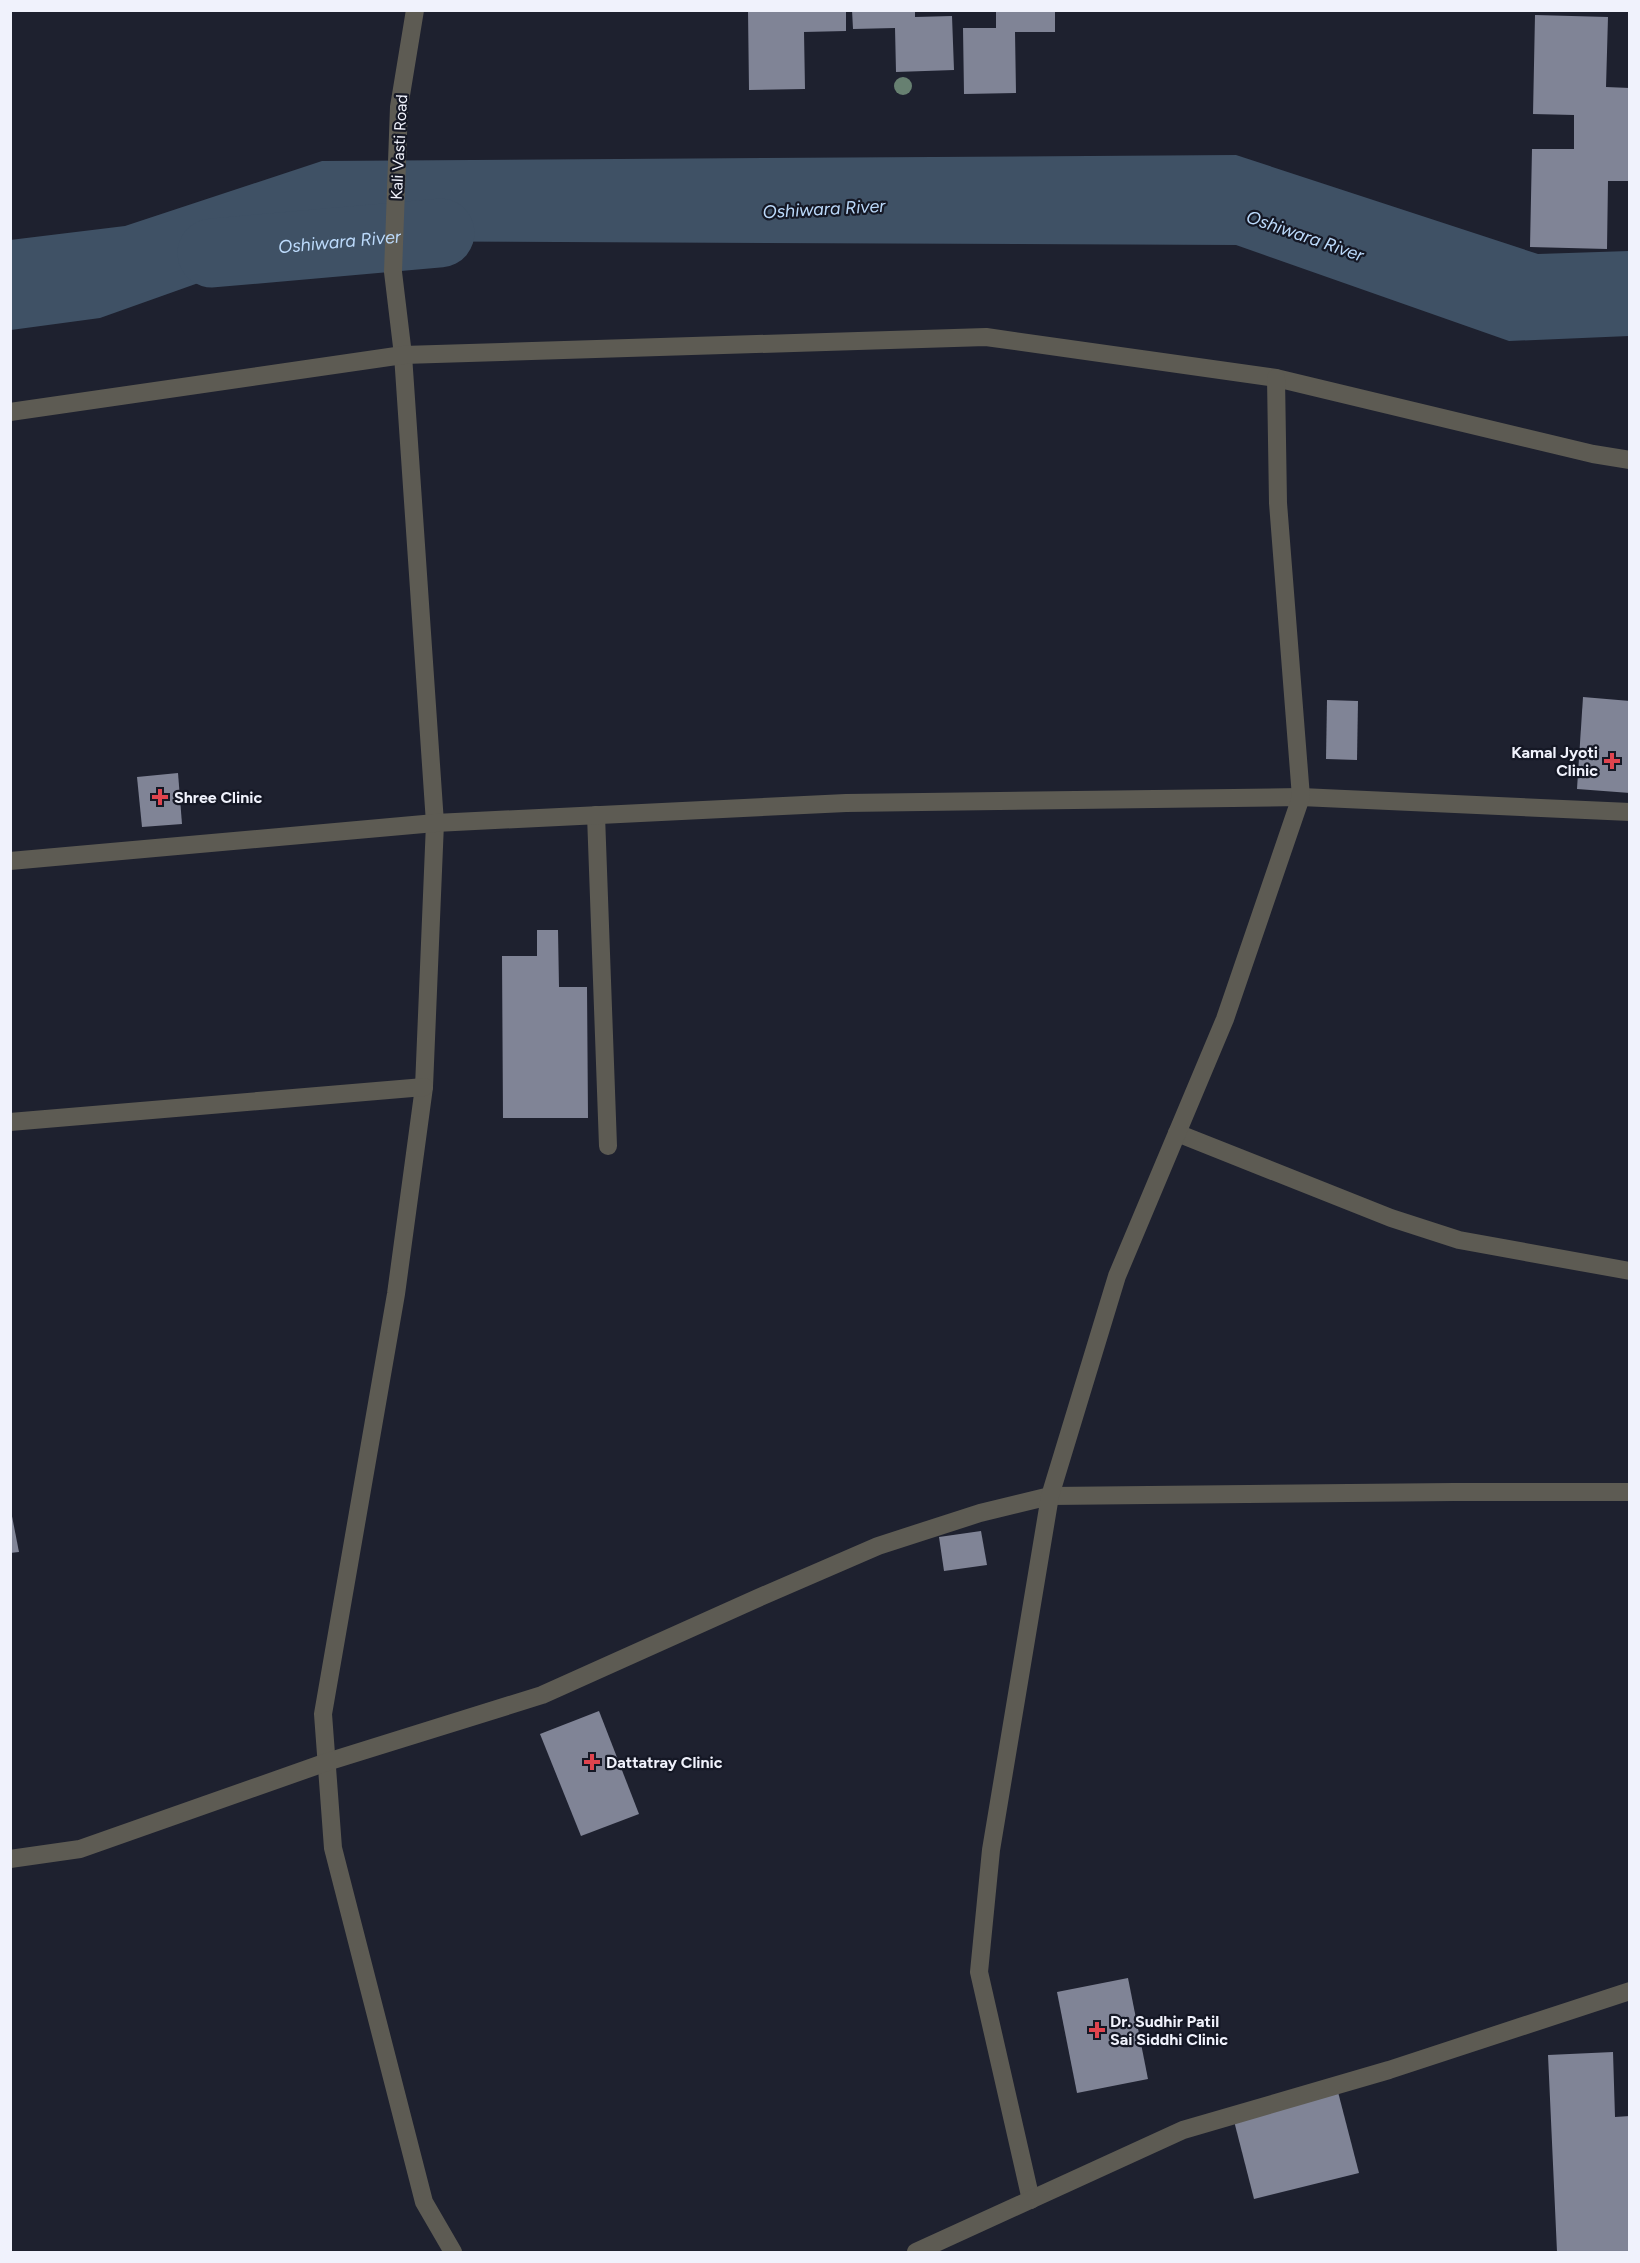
<svg xmlns="http://www.w3.org/2000/svg" width="1640" height="2263" font-family="Figtree,sans-serif">
  <rect width="100%" height="100%" fill="#1e212f"/>
  <!-- water -->
  <path fill="#3f5165" d="M1236,155L1538,254L1629,251V336L1509,341L1236,245L316,241L100,318L11,330L10,240L125,226L322,161Z"/>
  <g fill="none" stroke-linecap="round" stroke-linejoin="round">
    <!-- river -->
    <path stroke="#3f5165" stroke-width="69" id="s1" d="M212,253L440,233"/>
  </g>
  <!-- building -->
  <g fill="#808496">
    <path d="M748,10H846V31L804,32L805,89L749,90Z"/>
    <path d="M852,10H915V17L952,16L954,70L896,72L895,28L853,29Z"/>
    <path d="M996,10H1055V32H1015L1016,93L964,94L963,28H996Z"/>
    <path d="M1535,15L1608,17L1606,87L1630,88V181H1608L1607,249L1530,247L1532,149H1574V115L1533,114Z"/>
    <path d="M1583,697L1630,701V793L1577,789Z"/>
    <path d="M1327,700L1358,701L1357,760L1326,759Z"/>
    <path d="M178,773L182,824L142,827L137,777Z"/>
    <path d="M537,930H558L559,987H587L588,1118H503L502,956H537Z"/>
    <path d="M10,1506L19,1552L10,1553Z"/>
    <path d="M981,1531L987,1565L944,1571L939,1537Z"/>
    <path d="M599,1711L639,1814L581,1836L540,1734Z"/>
    <path d="M1128,1978L1148,2079L1077,2093L1057,1992Z"/>
    <path d="M1613,2052L1615,2117L1630,2116V2214H1628L1629,2252H1557L1548,2055Z"/>
    <path d="M1338,2092L1359,2173L1254,2199L1233,2117Z"/>
  </g>
  <g fill="none" stroke-linecap="round" stroke-linejoin="round">
    <!-- minor -->
    <g stroke="#5d5b53" stroke-width="18">
      <path d="M415,10L399,107L393,272L403,355L435,823L424,1087L396,1294L323,1714L333,1848L424,2202L453,2252"/>
      <path d="M10,412L403,355L986,337L1276,378L1593,454L1630,460"/>
      <path d="M596,815L608,1146"/>
      <path d="M10,861L435,823L846,803L1301,797L1630,812"/>
      <path d="M10,1122L424,1087"/>
      <path d="M1177,1133L1391,1218L1459,1240L1630,1271"/>
      <path d="M10,1859L80,1849L327,1762L542,1695L758,1598L878,1546L980,1513L1050,1496L1454,1492H1630"/>
      <path d="M1031,2200L979,1972L991,1850L1050,1496L1117,1276L1225,1019L1301,797L1278,503L1276,378"/>
      <path d="M916,2252L1183,2130L1389,2070L1630,1991"/>
    </g>
  </g>
  <!-- trees -->
  <circle fill="#678071" cx="903" cy="86" r="9"/>
  <!-- markers -->
  <g fill="#e0444e" stroke="#151825" stroke-width="2">
    <path d="M1609 752h6v6h6v6h-6v6h-6v-6h-6v-6h6z"/>
    <path d="M157 788h6v6h6v6h-6v6h-6v-6h-6v-6h6z"/>
    <path d="M589 1753h6v6h6v6h-6v6h-6v-6h-6v-6h6z"/>
    <path d="M1094 2021h6v6h6v6h-6v6h-6v-6h-6v-6h6z"/>
  </g>
  <g text-anchor="middle" dominant-baseline="central" stroke-width="4.5" stroke-linejoin="round" paint-order="stroke">
    <!-- street labels -->
    <g font-size="16" fill="#f0f2fc" stroke="#151825">
      <text transform="translate(399 147) rotate(-87)">Kali Vasti Road</text>
    </g>
    <!-- poi labels -->
    <g font-size="16" font-weight="bold" fill="#f0f2fc" stroke="#151825" text-anchor="start">
      <text x="1598" y="752" text-anchor="end">Kamal Jyoti<tspan x="1598" dy="18">Clinic</tspan></text>
      <text x="174" y="797">Shree Clinic</text>
      <text x="606" y="1762">Dattatray Clinic</text>
      <text x="1110" y="2021">Dr. Sudhir Patil<tspan x="1110" dy="18">Sai Siddhi Clinic</tspan></text>
    </g>
    <!-- water labels -->
    <g font-size="18" font-style="italic" fill="#bcdafb" stroke="#151825">
      <text transform="translate(824 209) rotate(-3)">Oshiwara River</text>
      <text transform="translate(1305 236) rotate(19)">Oshiwara River</text>
      <text stroke="none"><textPath href="#s1" startOffset="128">Oshiwara River</textPath></text>
    </g>
  </g>
  <!-- border -->
  <rect width="1640" height="2263" fill="none" stroke="#f0f2fc" stroke-width="24"/>
</svg>
